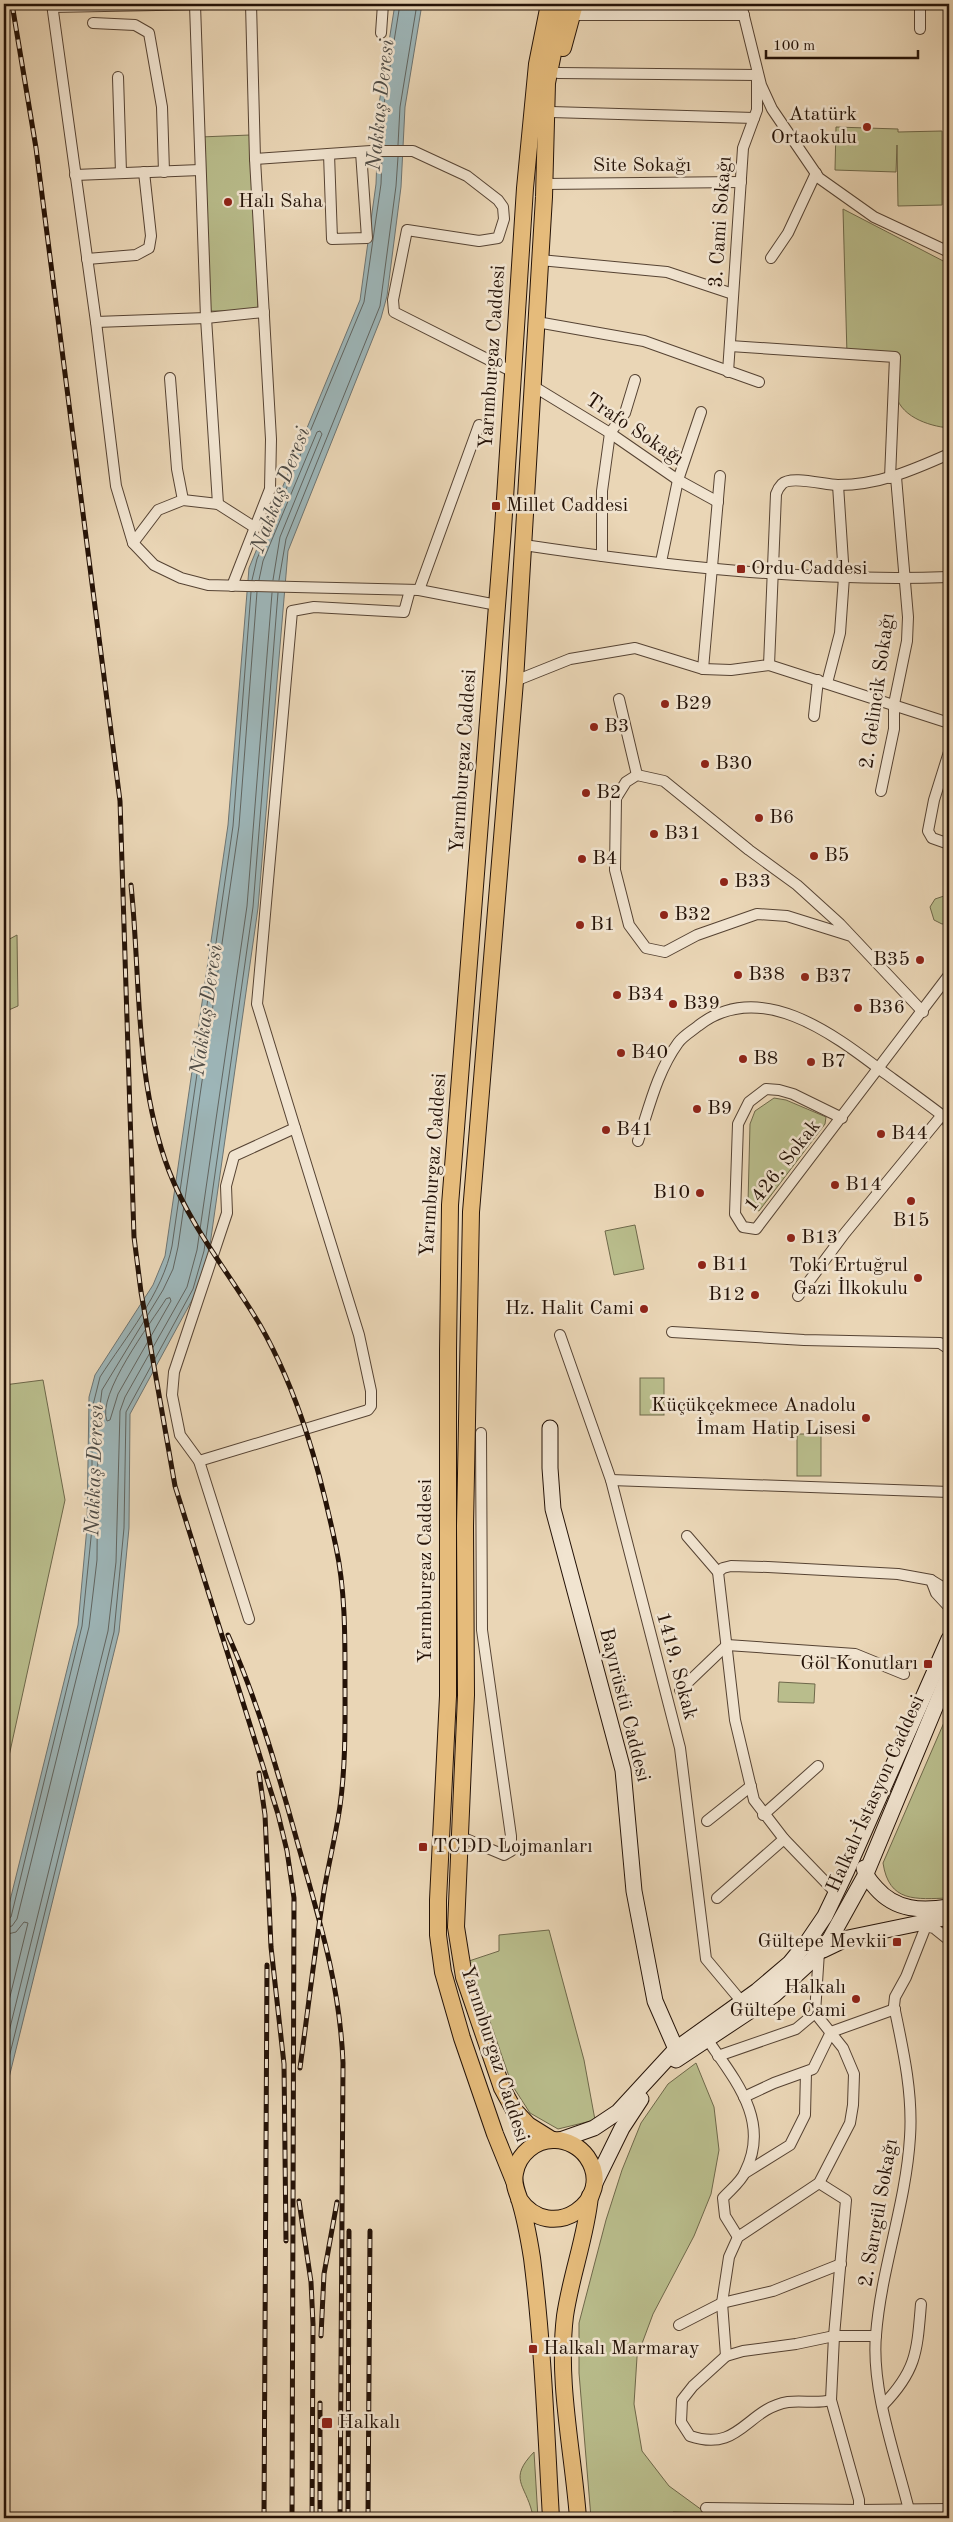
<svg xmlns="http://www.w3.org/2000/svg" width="953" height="2522" font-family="'Old Standard TT',serif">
  <rect width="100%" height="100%" fill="#ead6b6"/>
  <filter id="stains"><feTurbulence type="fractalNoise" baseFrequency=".004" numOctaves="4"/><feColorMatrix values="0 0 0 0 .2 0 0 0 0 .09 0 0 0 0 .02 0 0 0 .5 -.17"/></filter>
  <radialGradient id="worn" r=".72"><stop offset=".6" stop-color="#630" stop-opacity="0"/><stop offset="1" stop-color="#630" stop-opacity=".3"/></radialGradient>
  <!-- green -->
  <g fill="#b9bd8c" stroke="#6e684a">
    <path d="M836,127L898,129V132L942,131V205L898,206L897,145L896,172L835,170Z"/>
    <path d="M250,135L256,224L258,311H206L200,137Z"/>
    <path d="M843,209L949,264V428C928,426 898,416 895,391C894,382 896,370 896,360L847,355Z"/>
    <path d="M944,896L949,897V923L942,924L934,920L930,907L935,899Z"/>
    <path d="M17,935L18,1006L4,1012V942Z"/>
    <path d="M774,1098L786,1100L826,1117L825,1124L759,1211L752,1209L748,1203L750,1124L755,1111Z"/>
    <path d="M635,1225L644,1269L614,1275L605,1231Z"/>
    <rect x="640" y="1378" width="24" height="37"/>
    <path d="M43,1380L65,1500L4,1779V1385Z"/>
    <rect x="797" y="1434" width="24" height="42"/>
    <path d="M779,1682L815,1684L814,1703L778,1702Z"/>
    <path d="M949,1711V1898C916,1899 889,1903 883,1863Z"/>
    <path d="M549,1930L584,2060L595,2120L558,2129L530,2113L512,2085L469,1961L499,1951V1935Z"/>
    <path d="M696,2063L714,2107L719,2150L711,2194L694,2236L653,2314L637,2357L634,2404L642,2451L669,2486L706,2513L673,2512V2518H591L579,2373V2323L606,2220L622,2170L641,2123L668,2084Z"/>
    <path d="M534,2452L538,2518H529L532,2512C525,2484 508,2479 534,2452Z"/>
  </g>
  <!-- water -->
  <path fill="#9db6b9" stroke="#6d7472" d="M395,4H422L405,107L401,187L387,296L381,318L288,551L258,908L209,1252L197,1291L130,1414L129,1528L119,1632L4,2098V1925L78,1625L87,1527L89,1397L95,1375L153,1285L165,1256L228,825L249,568L360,300L376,184L379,104Z"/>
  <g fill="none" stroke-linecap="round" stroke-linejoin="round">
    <!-- shore -->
    <g stroke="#606460" stroke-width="1">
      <path d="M382,145L384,104L400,4"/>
      <path d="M398,145L400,107L417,4"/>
      <path d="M252,580L257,559L364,302L381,184L382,157"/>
      <path d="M259,580L263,561L317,432L320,431L322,434L280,537L273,580"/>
      <path d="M279,580L286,539L380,306L396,186L398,157"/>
      <path d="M170,1298L171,1301L118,1394L110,1420L107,1421C96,1395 151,1323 166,1299Z"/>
      <path d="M4,1921L11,1917L82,1626L92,1528V1409L100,1377C125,1338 163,1293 172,1246L233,826L251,592"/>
      <path d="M4,1928L12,1926L17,1919L89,1627L97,1560L98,1422L102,1390L163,1290L173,1269L178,1247L239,826L257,592"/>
      <path d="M4,1935L16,1932L24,1922L28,1923L4,2021"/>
      <path d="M4,2052L108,1631L116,1562L120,1411L125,1397L187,1287L197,1250L247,906L272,593"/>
      <path d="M4,2078L114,1632L124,1528L126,1412L193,1289L204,1251L253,907L278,593"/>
    </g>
    <!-- street casing -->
    <g stroke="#564333" stroke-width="12">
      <g id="street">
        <path d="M52,4L96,322L116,486L133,543L154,565L181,578L208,585L419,590L497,605"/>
        <path d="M741,4L761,85L772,109L819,178L874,217L949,252"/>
        <path d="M920,4V29"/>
        <path d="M195,5L206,318L218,504"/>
        <path d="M52,7L209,4"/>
        <path d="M572,15H744"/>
        <path d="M93,23L135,25L149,33L162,107L164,172"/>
        <path d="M381,33L383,4"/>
        <path d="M558,73L757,75V110L743,148L728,372"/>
        <path d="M118,77L121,173"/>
        <path d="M551,112L754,118"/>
        <path d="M329,154L332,239L367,238L361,152"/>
        <path d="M255,159L371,151H413L467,176L498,200L503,207L504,219L498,238L479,241L407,230L393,300L394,312L513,372"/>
        <path d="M75,175L200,170"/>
        <path d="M544,184L741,182"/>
        <path d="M771,258L788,233L816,173"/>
        <path d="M87,259L136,255L149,248L151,236L144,172"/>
        <path d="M540,260L667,272L733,294"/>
        <path d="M96,322L206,318L264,312"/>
        <path d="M537,322L644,341L759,382"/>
        <path d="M730,346L895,357L890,478"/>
        <path d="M170,378L177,469L183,500"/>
        <path d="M533,386L610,433L678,480L718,502"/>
        <path d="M133,543L158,510L183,500L218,504L254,527"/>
        <path d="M524,545C664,566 807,582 949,577"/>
        <path d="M602,556V491L610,433L625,413L635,380"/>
        <path d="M661,562L678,480L701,412"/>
        <path d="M232,586L270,489L271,439L255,159L251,4"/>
        <path d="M419,590L479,425"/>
        <path d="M769,665L776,494C777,491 779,487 782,484C791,475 825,485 838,485C879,485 913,470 949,454"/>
        <path d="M703,669L720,476"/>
        <path d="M515,681L570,659L635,648L703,669L731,670L769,665L949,723"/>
        <path d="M827,683L840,633L844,577L838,485"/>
        <path d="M619,699L637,775"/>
        <path d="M814,716L818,680"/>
        <path d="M949,752L934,800L928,831L932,838L949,844"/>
        <path d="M881,791L894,729V704L907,641L908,617L896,477"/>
        <path d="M851,936L787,916L757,914L697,935L665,952L646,948L629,925L615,870L616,798L626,782L637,775L664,781L749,850L797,885L840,924L923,1012"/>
        <path d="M842,1118L793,1094L779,1090L766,1089L749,1102L738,1124L735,1214L743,1227L756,1229L949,975"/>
        <path d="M638,1141C649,1108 657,1072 678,1043C683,1036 692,1031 698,1026C759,978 832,1033 882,1071C904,1087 925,1102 947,1119L949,1125"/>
        <path d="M798,1296L845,1233L942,1115"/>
        <path d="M672,1332L804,1340L940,1343L949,1349"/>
        <path d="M560,1335L611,1480L680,1748L706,1959L742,2002"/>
        <path d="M199,1461L368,1410L371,1406V1391L359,1335L295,1128"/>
        <path d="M611,1480L949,1492"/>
        <path d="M687,1536L718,1572"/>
        <path d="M949,1591L931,1580L936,1593L949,1607"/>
        <path d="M249,1619L199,1461L180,1435L172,1395L174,1372L227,1213L226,1186L234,1156L295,1128L257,1004L292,611L314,607L404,612L410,590"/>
        <path d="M680,1690L727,1645L855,1654L904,1674"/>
        <path d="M763,1815L818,1766"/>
        <path d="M707,1821L751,1786"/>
        <path d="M459,1836L504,1855L511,1851V1836L482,1630L481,1433"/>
        <path d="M836,1893L784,1839L754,1800L735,1720L718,1572L723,1568L731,1566L768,1567L898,1574L931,1580"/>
        <path d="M717,1898L784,1839"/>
        <path d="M920,1925L934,1928L949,1940"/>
        <path d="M707,2039C735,2080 771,2121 745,2172C741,2182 730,2190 723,2198L725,2216L738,2237"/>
        <path d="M718,2056L796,2029L815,2013L819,1952"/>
        <path d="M744,2097L774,2083L813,2069L831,2032L895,2009"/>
        <path d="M745,2173L790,2145L805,2115L806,2072"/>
        <path d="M679,2325L722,2303L773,2291L841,2264"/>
        <path d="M726,2356L722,2303L729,2257L738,2237L819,2183L850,2123L853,2105L854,2074L843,2048L815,2013"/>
        <path d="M831,2400C817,2404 803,2400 788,2402C746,2409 740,2453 690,2436L681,2422L682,2400L693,2386L726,2356L743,2351L796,2344L834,2336H876"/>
        <path d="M883,2405C917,2370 917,2351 921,2304"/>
        <path d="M706,2508L859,2510V2500L831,2400L834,2336L846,2200L819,2183"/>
        <path d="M859,2510L949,2509"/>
        <path d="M909,2510C896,2457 871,2390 876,2335C881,2269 906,2204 910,2137C913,2093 903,2049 894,2006L895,1997L906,1977L926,1926"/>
      </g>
    </g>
    <!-- secondary casing -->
    <g stroke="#241207" stroke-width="17">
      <g id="secondary">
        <path d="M550,1428V1468L553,1509L623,1770L634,1891L655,2001L676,2049"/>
        <path d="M864,1868C866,1877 870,1881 876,1888C896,1911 922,1911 949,1907"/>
        <path d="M823,1950L848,1938L949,1917"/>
        <path d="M676,2060L774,1995L808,1964L830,1939L865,1876L949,1674"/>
        <path d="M560,2140L594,2128L618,2112L676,2049L757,1991L790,1963L808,1941L825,1916L847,1870L949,1639"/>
        <path d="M594,2185L622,2128L641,2099"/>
      </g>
    </g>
    <!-- primary casing -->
    <g stroke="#241207" stroke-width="18">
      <g id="primary">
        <path d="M563,48L575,4"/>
        <path d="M552,2140L528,2125L514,2110L502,2088L464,1977L456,1927L466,1695L465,1526L471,1212L515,681L544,197L547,83L563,4"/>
        <path d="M514,2181L495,2134L462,2038L443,1972L438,1935V1900L448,1696V1350L450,1205L503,529L525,188L537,64L549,4"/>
        <path d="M519,2199C551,2246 617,2200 587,2157C580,2147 567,2140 555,2140C536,2139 518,2154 515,2173C513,2182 516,2190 519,2198C525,2217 529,2239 532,2258C543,2344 546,2431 551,2518"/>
        <path d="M578,2518C573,2452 557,2382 565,2316C571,2275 586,2237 590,2196"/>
      </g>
    </g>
    <!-- street -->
    <use href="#street" stroke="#f1e4d0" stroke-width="10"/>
    <!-- secondary -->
    <use href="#secondary" stroke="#f1e4d0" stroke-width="15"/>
    <!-- primary -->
    <use href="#primary" stroke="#e5bb7b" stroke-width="16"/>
    <!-- rail casing -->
    <g stroke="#241207" stroke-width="5">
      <g id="rail">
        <path d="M12,4L36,148L120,801L134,1237L141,1292L175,1486L278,1814L287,1851L294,1898L292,2518"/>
        <path d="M131,885C141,981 134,1079 169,1171C191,1228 230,1274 260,1325C299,1393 320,1471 336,1547C345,1589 345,1633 345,1676C345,1719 346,1763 340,1806C336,1834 329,1862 324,1891C315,1950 308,2009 300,2068"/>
        <path d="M228,1635C259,1704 279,1776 299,1848C320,1922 340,1986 343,2063L340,2518"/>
        <path d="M259,1773L265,1815L271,1947L284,2064L286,2241"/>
        <path d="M299,2201L311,2282L313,2324L312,2518"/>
        <path d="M321,2336L324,2274L337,2202"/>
        <path d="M264,2518L267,1965"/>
        <path d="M320,2518V2403"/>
        <path d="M348,2518L349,2231"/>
        <path d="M368,2518L370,2231"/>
      </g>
    </g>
    <!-- rail -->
    <use href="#rail" stroke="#f1e4d0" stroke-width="3" stroke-dasharray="9" stroke-linecap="butt"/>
  </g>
  <!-- markers -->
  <g fill="#8f2418" stroke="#f1e4d0" stroke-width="2">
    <circle cx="867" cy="127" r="5"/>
    <circle cx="228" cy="202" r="5"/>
    <rect x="491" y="501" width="10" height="10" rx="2.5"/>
    <rect x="736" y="564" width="10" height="10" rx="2.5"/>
    <circle cx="665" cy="704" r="5"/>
    <circle cx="594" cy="727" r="5"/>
    <circle cx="705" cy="764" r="5"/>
    <circle cx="586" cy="793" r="5"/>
    <circle cx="759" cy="818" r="5"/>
    <circle cx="654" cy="834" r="5"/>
    <circle cx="814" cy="856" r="5"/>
    <circle cx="582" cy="859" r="5"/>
    <circle cx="724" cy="882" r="5"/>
    <circle cx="664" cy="915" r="5"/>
    <circle cx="580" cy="925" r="5"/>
    <circle cx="920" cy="960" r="5"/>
    <circle cx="738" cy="975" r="5"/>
    <circle cx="805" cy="977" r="5"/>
    <circle cx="617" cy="995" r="5"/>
    <circle cx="673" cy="1004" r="5"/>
    <circle cx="858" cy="1008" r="5"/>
    <circle cx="621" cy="1053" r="5"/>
    <circle cx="743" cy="1059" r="5"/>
    <circle cx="811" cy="1062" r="5"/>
    <circle cx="697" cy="1109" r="5"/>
    <circle cx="606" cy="1130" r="5"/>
    <circle cx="881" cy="1134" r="5"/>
    <circle cx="835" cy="1185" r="5"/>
    <circle cx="700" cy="1193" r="5"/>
    <circle cx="911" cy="1201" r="5"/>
    <circle cx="791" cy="1238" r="5"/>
    <circle cx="702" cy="1265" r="5"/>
    <circle cx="918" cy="1278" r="5"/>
    <circle cx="755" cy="1295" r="5"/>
    <circle cx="644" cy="1309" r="5"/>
    <circle cx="866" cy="1418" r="5"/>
    <rect x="923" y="1659" width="10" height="10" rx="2.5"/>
    <rect x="418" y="1842" width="10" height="10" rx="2.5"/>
    <rect x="892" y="1937" width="10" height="10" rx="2.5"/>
    <circle cx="856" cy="1999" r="5"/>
    <rect x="528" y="2344" width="10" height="10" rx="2.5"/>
    <rect x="321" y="2417" width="12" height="12" rx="2.5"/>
  </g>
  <g text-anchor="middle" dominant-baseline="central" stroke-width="5" stroke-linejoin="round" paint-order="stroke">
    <!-- poi labels -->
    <g font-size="20" fill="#241207" stroke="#f1e4d0" text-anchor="start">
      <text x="857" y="115" text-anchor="end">Atatürk<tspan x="857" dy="23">Ortaokulu</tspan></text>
      <text x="238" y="202">Halı Saha</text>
      <text x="506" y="506">Millet Caddesi</text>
      <text x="751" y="569">Ordu Caddesi</text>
      <text x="675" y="704">B29</text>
      <text x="604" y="727">B3</text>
      <text x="715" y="764">B30</text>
      <text x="596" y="793">B2</text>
      <text x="769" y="818">B6</text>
      <text x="664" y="834">B31</text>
      <text x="824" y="856">B5</text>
      <text x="592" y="859">B4</text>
      <text x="734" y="882">B33</text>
      <text x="674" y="915">B32</text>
      <text x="590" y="925">B1</text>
      <text x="910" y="960" text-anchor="end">B35</text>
      <text x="748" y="975">B38</text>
      <text x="815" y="977">B37</text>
      <text x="627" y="995">B34</text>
      <text x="683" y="1004">B39</text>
      <text x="868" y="1008">B36</text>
      <text x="631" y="1053">B40</text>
      <text x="753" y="1059">B8</text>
      <text x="821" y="1062">B7</text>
      <text x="707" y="1109">B9</text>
      <text x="616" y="1130">B41</text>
      <text x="891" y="1134">B44</text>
      <text x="845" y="1185">B14</text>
      <text x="690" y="1193" text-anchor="end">B10</text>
      <text x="911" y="1221" text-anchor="middle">B15</text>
      <text x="801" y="1238">B13</text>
      <text x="712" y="1265">B11</text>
      <text x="908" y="1266" text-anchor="end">Toki Ertuğrul<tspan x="908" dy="23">Gazi İlkokulu</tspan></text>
      <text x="745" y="1295" text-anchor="end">B12</text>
      <text x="634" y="1309" text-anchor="end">Hz. Halit Cami</text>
      <text x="856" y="1406" text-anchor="end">Küçükçekmece Anadolu<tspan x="856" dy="23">İmam Hatip Lisesi</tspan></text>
      <text x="918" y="1664" text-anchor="end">Göl Konutları</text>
      <text x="433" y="1847">TCDD Lojmanları</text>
      <text x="887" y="1942" text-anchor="end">Gültepe Mevkii</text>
      <text x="846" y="1988" text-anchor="end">Halkalı<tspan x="846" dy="23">Gültepe Cami</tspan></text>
      <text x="543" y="2349">Halkalı Marmaray</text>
      <text x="338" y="2423">Halkalı</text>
    </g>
    <!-- street labels -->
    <g font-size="20" fill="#241207" stroke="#f1e4d0">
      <text x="642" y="166">Site Sokağı</text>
      <text transform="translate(721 222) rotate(-86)">3. Cami Sokağı</text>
      <text transform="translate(493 357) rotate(-86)">Yarımburgaz Caddesi</text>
      <text transform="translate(634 430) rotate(34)">Trafo Sokağı</text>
      <text transform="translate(878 691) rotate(-82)">2. Gelincik Sokağı</text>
      <text transform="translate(464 761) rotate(-86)">Yarımburgaz Caddesi</text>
      <text transform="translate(434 1165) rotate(-86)">Yarımburgaz Caddesi</text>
      <text transform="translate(783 1166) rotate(-52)">1426. Sokak</text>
      <text transform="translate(426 1571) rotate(-90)">Yarımburgaz Caddesi</text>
      <text transform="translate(676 1666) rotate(75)">1419. Sokak</text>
      <text transform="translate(624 1705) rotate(76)">Bayırüstü Caddesi</text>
      <text transform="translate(876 1794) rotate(-66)">Halkalı İstasyon Caddesi</text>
      <text transform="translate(494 2054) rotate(72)">Yarımburgaz Caddesi</text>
      <text transform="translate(879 2213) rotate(-80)">2. Sarıgül Sokağı</text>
    </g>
    <!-- water labels -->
    <g font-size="21" font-style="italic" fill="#4e4b45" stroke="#f1e4d0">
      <text transform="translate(381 105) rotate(-84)">Nakkaş Deresi</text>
      <text transform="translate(281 490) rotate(-69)">Nakkaş Deresi</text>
      <text transform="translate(207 1010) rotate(-82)">Nakkaş Deresi</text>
      <text transform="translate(95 1470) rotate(-88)">Nakkaş Deresi</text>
    </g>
  </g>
  <!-- margin -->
  <rect width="953" height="2522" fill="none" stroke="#ead6b6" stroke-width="20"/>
  <rect x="5" y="5" width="943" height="2512" fill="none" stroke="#241207" stroke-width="2.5"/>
  <rect x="10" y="10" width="933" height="2502" fill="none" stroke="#241207"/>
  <!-- scale -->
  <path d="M766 50v8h152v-8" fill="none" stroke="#241207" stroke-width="2.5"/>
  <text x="773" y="50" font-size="15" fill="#241207" stroke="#f1e4d0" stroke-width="4" paint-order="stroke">100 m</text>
  <rect width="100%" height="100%" filter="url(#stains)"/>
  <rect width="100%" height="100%" fill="url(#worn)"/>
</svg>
